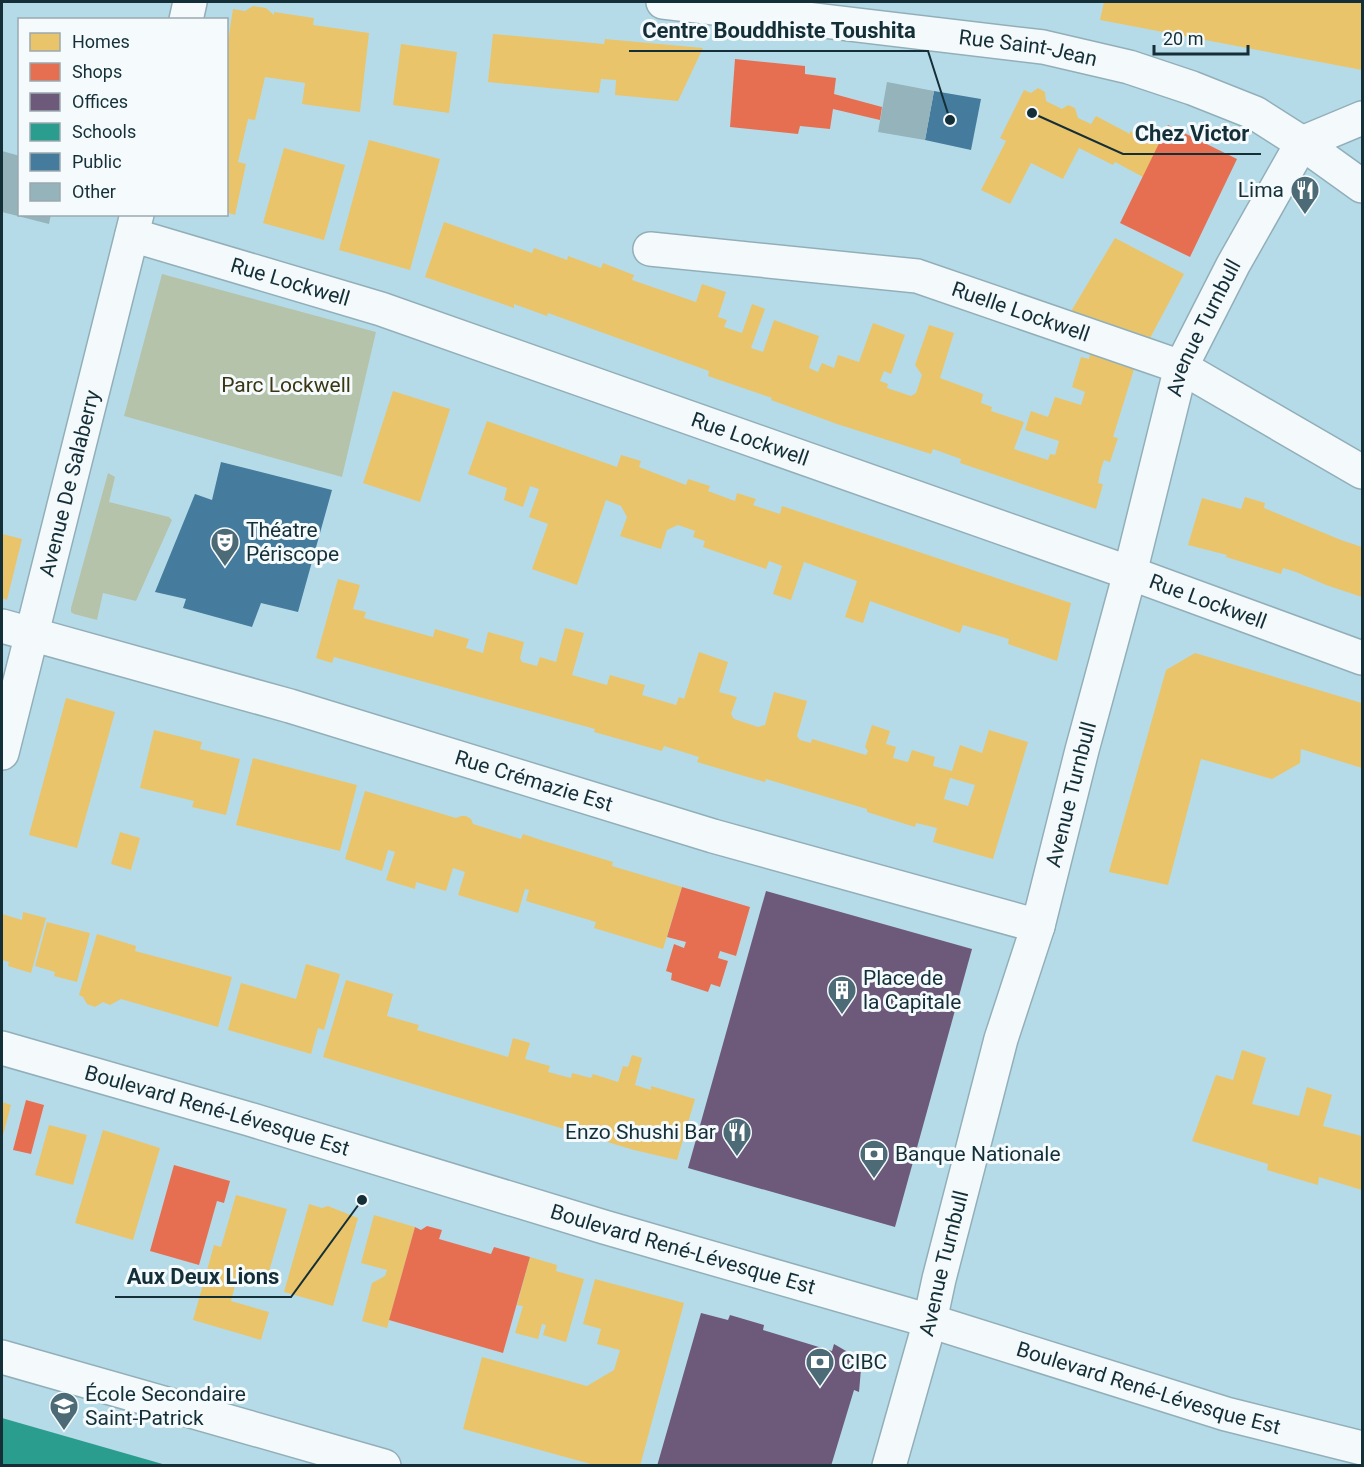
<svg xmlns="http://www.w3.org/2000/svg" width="1364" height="1467" font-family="Roboto,sans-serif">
  <rect width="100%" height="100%" fill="#b6dbe8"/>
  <!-- green -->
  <g fill="#b6c3ab">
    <path d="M162,274L376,332L342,477L124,416Z"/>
    <path d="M108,473L115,477L109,502L169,517L172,520L136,601L103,593L97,620L74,614L71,612V608Z"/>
  </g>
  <!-- homes -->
  <g fill="#e9c46a" fill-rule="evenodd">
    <path d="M1104,2H1362V70L1100,20Z"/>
    <path d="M253,6L266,8L274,15V12L314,18L313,25L369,33L360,112L302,104L305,83L265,77L255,120L248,119L238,162L246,164L235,215L226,212V54L233,9L245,11Z"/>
    <path d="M493,34L604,44L605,39L703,48L678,101L615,95L616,80L601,79L599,93L488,82Z"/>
    <path d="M401,44L457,52L449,113L393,105Z"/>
    <path d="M1038,88L1045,92L1046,101L1062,109L1068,105L1075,108L1078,118L1091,124L1096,116L1130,134V131L1159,145L1143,177L1115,162L1113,165L1079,148L1063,179L1031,163L1010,204L981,190L1006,141L1000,138L1024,90L1031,93Z"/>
    <path d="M369,140L440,159L410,270L339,250Z"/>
    <path d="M284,148L345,165L324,240L263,223Z"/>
    <path d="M444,222L532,253L534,248L567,260L568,256L601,268L603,263L634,275L632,280L696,302L702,284L726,292L718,317L727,320L724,327L742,333L752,304L765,309L751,348L763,352L774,320L796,328L819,336L809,368L818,372L822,363L834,368L838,355L859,362L873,323L905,335L891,374L884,371L880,381L888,384L887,388L911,396L916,393L922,375L915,365L929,325L954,333L940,378L983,394L981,403L992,407L991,411L1024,422L1014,449L1048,460L1050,454L1055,455L1059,441L1025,430L1031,411L1048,417L1055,397L1081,405L1085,392L1072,387L1081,357L1089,359L1090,353L1135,366L1113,437L1118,438L1110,462L1104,460L1101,469L1098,483L1103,484L1096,509L960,463L961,459L933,449L931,454L837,424L771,400L772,398L708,376L709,371L548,313L547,316L514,304V308L425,277Z"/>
    <path d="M1115,238L1184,274L1148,342L1070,313Z"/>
    <path d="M393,391L450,409L420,502L363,483Z"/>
    <path d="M487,421L617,467L621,455L641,461L639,467L686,485L688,479L710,486L708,491L735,501L737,493L756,499L753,505L780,514L782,506L1071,603L1057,661L1008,644L1009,639L963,625L960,633L870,601L863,623L845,617L857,581L804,562L791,600L773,594L782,566L769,561L766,569L703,547L705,541L693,537L695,531L678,525L667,530L661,549L620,536L627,517L621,506L606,500L577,585L532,569L548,524L529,517L539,489L530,486L523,507L504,500L507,488L468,474Z"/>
    <path d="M1245,497L1265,503L1264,508L1341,540L1362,547V597L1326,585L1296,572L1283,568L1281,574L1226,557L1227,555L1188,545L1202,498L1241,509Z"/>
    <path d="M2,534L22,539L7,600L2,598Z"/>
    <path d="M338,579L360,585L353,609L366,612L364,618L433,637L435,629L469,639L466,648L483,653L488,632L524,642L520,658L522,662L537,666L540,657L556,662L565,628L584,633L572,675L607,685L610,675L645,685L642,695L676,705L679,697L684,699L699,652L728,662L719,692L737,697L731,714L734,719L758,727L765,725L774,692L807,701L797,736L800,740L811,743L812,739L866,755L868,751L865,747L872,725L890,731L886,744L896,747L893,758L908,762L912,750L935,757L933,766L952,771L960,745L982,753L989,730L1028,742L993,859L933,842L937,828L916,823L915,827L867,812V809L766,779L765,782L734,773L697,762L699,757L664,746L662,751L594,732L595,729L334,657L332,663L316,658ZM950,778L975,785L968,806L944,799Z"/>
    <path d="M1195,653L1362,703V768L1301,749L1300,763L1272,779L1201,759L1168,885L1109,872L1166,670Z"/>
    <path d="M66,698L115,712L77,848L29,835Z"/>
    <path d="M154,730L202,742L200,749L240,759L226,815L192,807L194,801L140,788Z"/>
    <path d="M253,758L357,785L340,851L236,825Z"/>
    <path d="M365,791L456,818L461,816H466L471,819L473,824L521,839L523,834L544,841L613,862L612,866L682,887L663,949L594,928L596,922L526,901L529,890L525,889L518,913L458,895L465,872L453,868L446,891L416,882L415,889L386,880L395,852L388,850L382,871L345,859Z"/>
    <path d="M120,832L140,838L131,870L111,864Z"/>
    <path d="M23,912L46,918L31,973L8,966L9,962L2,960V914L22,920Z"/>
    <path d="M47,922L90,933L77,982L54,976L55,972L35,966Z"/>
    <path d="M97,934L136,946L135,951L232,977L218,1027L121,999L110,1005L103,1002L95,1007L87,1004L83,997L79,995Z"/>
    <path d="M306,964L340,974L324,1030L318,1028L311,1054L228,1030L241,983L296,999Z"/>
    <path d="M346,980L393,994L387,1016L419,1025L417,1030L508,1057L513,1038L530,1043L525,1059L550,1066L548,1072L571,1078L572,1073L591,1078L593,1074L618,1082L623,1066L628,1067L632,1055L642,1058L635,1085L651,1090V1086L695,1099L677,1160L634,1150L323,1057Z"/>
    <path d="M1242,1050L1266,1058L1252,1104L1299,1116L1307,1087L1332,1095L1323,1126L1362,1136V1190L1319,1177L1318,1185L1267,1170L1268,1164L1192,1141L1216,1075L1233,1080Z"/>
    <path d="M2,1102L11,1105L2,1139Z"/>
    <path d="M49,1125L87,1135L73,1185L35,1175Z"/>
    <path d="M103,1130L160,1148L133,1240L75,1223Z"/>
    <path d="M236,1195L287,1209L266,1282L238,1274L231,1301L269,1312L261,1340L193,1320L214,1245L221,1247Z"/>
    <path d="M309,1204L322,1208L328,1206L358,1218L333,1306L284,1292Z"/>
    <path d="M374,1215L415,1227L387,1328L362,1321L372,1283L385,1276L387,1270L361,1263Z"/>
    <path d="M530,1257L557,1265L556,1271L584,1279L566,1342L543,1335L546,1325L542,1324L538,1339L515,1333L523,1306L517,1305Z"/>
    <path d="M595,1279L684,1303L640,1466H598L463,1429L482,1357L587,1386L614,1370L620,1350L597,1344L601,1329L583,1324Z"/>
  </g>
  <!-- shops -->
  <g fill="#e76f51">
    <path d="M735,59L805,66V74L836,78L834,94L882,107L880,120L833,109L830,129L800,126L798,134L730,127Z"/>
    <path d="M1168,125L1237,159L1190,257L1120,223Z"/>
    <path d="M682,887L750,907L736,956L720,951L718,958L728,961L720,987L711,984L708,992L671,980L672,973L666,971L674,944L684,948L686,942L667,937Z"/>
    <path d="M26,1100L44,1105L31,1154L13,1150Z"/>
    <path d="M174,1165L230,1181L224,1203L217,1201L199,1265L150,1251Z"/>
    <path d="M427,1226L442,1230L439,1239L491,1254L494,1247L530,1257L503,1353L389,1320L415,1227L421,1230Z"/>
  </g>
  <!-- offices -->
  <g fill="#6d597a">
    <path d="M766,891L972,949L895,1227L688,1168Z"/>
    <path d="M701,1313L728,1320L730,1315L764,1325L763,1330L832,1351L834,1344L853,1355L861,1369L859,1392L854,1390L831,1466H657Z"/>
  </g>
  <!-- schools -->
  <path fill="#2a9d8f" d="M2,1418L166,1465V1466H2Z"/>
  <!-- public -->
  <g fill="#457b9d">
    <path d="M934,91L981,99L971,150L925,140Z"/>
    <path d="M221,462L332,490L298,612L261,603L252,627L183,608L186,599L155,592L195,494L212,500Z"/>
  </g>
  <!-- building -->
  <g fill="#94b3ba">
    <path d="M887,82L934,91L925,140L878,132Z"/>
    <path d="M2,151L20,156V214H51L49,224L2,212Z"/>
  </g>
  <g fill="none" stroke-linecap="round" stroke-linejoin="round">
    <!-- minor casing -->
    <g stroke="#92afb9" stroke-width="36">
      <g id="minor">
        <path d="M186,20L190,2"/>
        <path id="s1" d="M132,235L381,309L1130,573L1362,658"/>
        <path id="s2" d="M650,249L917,276L1181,367L1362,472"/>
        <path id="s3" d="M2,626L290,706L713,836L1038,926"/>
        <path id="s4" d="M2,753L137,214"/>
        <path d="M2,1357L384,1466"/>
        <path id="s5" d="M889,1466L930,1321L939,1279L1001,1039L1038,926L1082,750L1130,573L1181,367L1233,265L1302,143L1362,118"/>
      </g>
    </g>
    <!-- major casing -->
    <g stroke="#92afb9" stroke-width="36">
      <g id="major">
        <path id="s6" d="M663,2L1043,47L1129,67L1192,88L1255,113L1302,143L1362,186"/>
        <path id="s7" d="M2,1048L249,1119L604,1227L930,1321L1226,1414L1362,1448"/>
      </g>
    </g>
    <!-- minor -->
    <use href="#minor" stroke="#f4fafc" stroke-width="33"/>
    <!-- major -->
    <use href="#major" stroke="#f4fafc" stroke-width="33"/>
  </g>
  <!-- icons -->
  <defs>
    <g id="restaurant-pin" transform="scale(1.5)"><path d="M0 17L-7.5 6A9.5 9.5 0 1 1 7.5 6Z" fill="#4d6b76" stroke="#f5fbfd"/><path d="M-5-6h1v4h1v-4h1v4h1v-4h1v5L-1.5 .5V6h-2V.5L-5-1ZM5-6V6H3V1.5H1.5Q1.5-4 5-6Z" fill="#fff"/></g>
    <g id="theatre-pin" transform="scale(1.5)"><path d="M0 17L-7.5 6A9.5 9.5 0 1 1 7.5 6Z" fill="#4d6b76" stroke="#f5fbfd"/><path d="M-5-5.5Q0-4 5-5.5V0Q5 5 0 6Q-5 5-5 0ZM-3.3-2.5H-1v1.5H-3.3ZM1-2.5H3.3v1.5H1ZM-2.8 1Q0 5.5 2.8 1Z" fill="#fff"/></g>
    <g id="building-pin" transform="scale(1.5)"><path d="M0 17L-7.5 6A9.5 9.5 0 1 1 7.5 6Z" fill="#4d6b76" stroke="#f5fbfd"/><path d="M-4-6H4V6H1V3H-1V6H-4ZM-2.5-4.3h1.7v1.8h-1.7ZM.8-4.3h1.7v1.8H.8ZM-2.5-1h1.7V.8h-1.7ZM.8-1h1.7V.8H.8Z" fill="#fff"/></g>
    <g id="bank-pin" transform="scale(1.5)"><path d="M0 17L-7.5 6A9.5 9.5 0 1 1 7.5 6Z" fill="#4d6b76" stroke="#f5fbfd"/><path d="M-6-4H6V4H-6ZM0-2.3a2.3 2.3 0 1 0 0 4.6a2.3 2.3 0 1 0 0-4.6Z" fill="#fff"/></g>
    <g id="school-pin" transform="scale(1.5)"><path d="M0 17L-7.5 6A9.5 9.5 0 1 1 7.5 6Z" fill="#4d6b76" stroke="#f5fbfd"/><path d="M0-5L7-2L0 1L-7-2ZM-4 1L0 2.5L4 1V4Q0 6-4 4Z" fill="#fff"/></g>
  </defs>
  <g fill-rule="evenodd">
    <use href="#restaurant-pin" x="1305" y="190"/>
    <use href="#theatre-pin" x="225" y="542"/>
    <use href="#building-pin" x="842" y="990"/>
    <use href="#restaurant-pin" x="737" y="1132"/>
    <use href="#bank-pin" x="874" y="1154"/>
    <use href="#bank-pin" x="820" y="1362"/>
    <use href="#school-pin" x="64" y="1406"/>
  </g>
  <g text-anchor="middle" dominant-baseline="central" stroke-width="6" stroke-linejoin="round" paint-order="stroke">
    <!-- street labels -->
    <g font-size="21" fill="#142f38" stroke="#f5fbfd">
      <text stroke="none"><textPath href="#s6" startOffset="368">Rue Saint-Jean</textPath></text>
      <text stroke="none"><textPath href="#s1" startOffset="165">Rue Lockwell</textPath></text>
      <text stroke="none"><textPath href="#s2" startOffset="378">Ruelle Lockwell</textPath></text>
      <text stroke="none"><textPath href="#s5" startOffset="1182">Avenue Turnbull</textPath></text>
      <text stroke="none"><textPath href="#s1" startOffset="651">Rue Lockwell</textPath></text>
      <text stroke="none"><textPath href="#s4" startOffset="278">Avenue De Salaberry</textPath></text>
      <text stroke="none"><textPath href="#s1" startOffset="1137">Rue Lockwell</textPath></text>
      <text stroke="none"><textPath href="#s3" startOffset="554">Rue Crémazie Est</textPath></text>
      <text stroke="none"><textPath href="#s5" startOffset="696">Avenue Turnbull</textPath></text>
      <text stroke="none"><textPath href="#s7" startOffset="224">Boulevard René-Lévesque Est</textPath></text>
      <text stroke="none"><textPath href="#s7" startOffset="710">Boulevard René-Lévesque Est</textPath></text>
      <text stroke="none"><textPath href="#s5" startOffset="210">Avenue Turnbull</textPath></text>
      <text stroke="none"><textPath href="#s7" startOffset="1196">Boulevard René-Lévesque Est</textPath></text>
    </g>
    <!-- poi labels -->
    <g font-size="21" fill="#142f38" stroke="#f5fbfd" text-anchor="start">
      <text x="1284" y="190" text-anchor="end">Lima</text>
      <text x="246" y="530">Théatre<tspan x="246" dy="24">Périscope</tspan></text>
      <text x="863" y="978">Place de<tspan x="863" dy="24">la Capitale</tspan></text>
      <text x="716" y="1132" text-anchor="end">Enzo Shushi Bar</text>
      <text x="895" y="1154">Banque Nationale</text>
      <text x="841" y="1362">CIBC</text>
      <text x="85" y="1394">École Secondaire<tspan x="85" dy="24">Saint-Patrick</tspan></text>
    </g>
    <!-- park labels -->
    <g font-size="21" fill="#3a3613" stroke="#f5fbfd">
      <text x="286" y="385">Parc Lockwell</text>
    </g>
  </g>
  <!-- callouts -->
  <path fill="none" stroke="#142f38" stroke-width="2" d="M950 120L928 51H629M1032 113L1123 154H1261M362 1200L291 1297H115"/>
  <g fill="#142f38" stroke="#f5fbfd" stroke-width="2">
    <circle cx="950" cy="120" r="6"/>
    <circle cx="1032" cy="113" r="6"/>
    <circle cx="362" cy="1200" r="6"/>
  </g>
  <g font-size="22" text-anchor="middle" font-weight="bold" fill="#142f38" stroke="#f5fbfd" stroke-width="6" stroke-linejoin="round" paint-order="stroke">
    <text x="779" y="38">Centre Bouddhiste Toushita</text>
    <text x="1192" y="141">Chez Victor</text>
    <text x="203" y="1284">Aux Deux Lions</text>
  </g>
  <!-- border -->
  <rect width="1364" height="1467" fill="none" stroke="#142f38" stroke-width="6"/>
  <!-- legend -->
  <rect x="18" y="18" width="210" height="198" fill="#f5fbfd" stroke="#9ba9ae" stroke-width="1.5"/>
  <rect x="30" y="33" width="30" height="18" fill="#e9c46a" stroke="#9ba9ae" stroke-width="1.5"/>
  <text x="72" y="48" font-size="18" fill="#142f38">Homes</text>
  <rect x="30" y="63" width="30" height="18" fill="#e76f51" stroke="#9ba9ae" stroke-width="1.5"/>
  <text x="72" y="78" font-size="18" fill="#142f38">Shops</text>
  <rect x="30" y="93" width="30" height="18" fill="#6d597a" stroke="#9ba9ae" stroke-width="1.5"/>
  <text x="72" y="108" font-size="18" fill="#142f38">Offices</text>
  <rect x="30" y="123" width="30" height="18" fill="#2a9d8f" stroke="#9ba9ae" stroke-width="1.5"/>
  <text x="72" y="138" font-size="18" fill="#142f38">Schools</text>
  <rect x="30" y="153" width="30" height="18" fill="#457b9d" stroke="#9ba9ae" stroke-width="1.5"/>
  <text x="72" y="168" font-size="18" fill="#142f38">Public</text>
  <rect x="30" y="183" width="30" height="18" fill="#94b3ba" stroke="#9ba9ae" stroke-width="1.5"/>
  <text x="72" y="198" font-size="18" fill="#142f38">Other</text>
  <!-- scale -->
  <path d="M1154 45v9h94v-9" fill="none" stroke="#142f38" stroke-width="3"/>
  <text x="1163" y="45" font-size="18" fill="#142f38" stroke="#f5fbfd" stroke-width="4.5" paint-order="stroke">20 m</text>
</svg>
